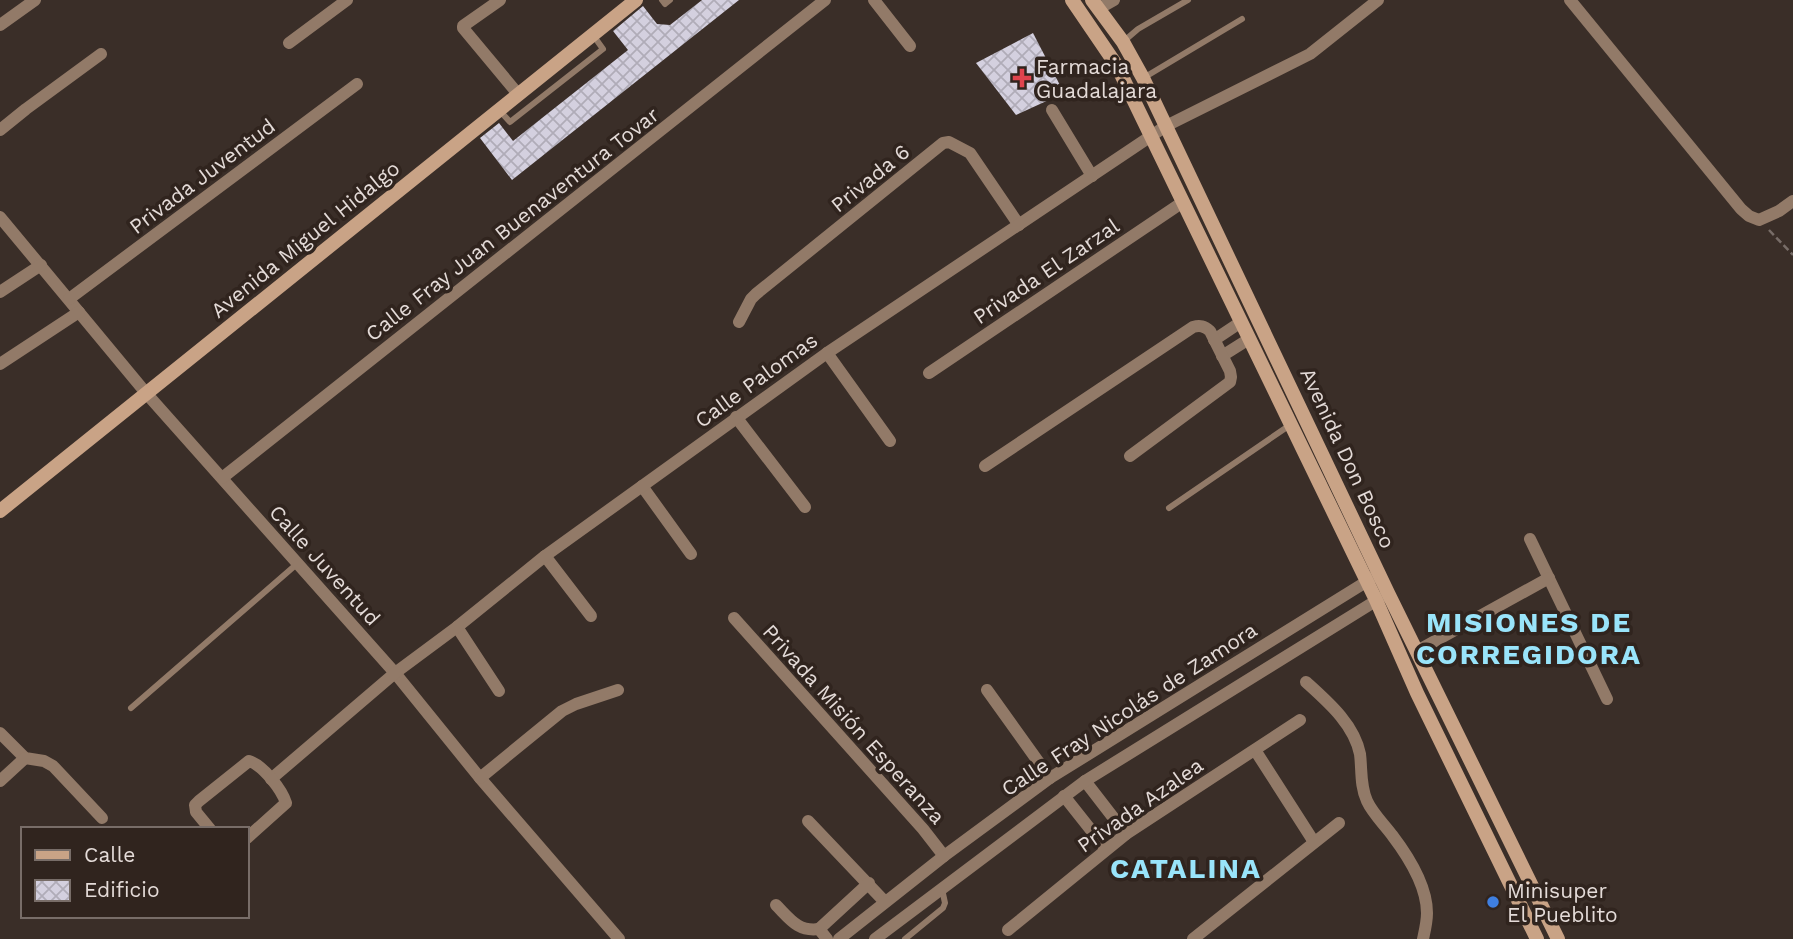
<svg xmlns="http://www.w3.org/2000/svg" width="1793" height="939" font-family="'Work Sans',sans-serif">
  <defs>
    <pattern id="building-cross-hatch" width="8" height="8" patternUnits="userSpaceOnUse" patternTransform="scale(1.75)"><rect width="8" height="8" fill="#d4d0df"/><path d="M0 0l8 8M0 8l8-8" fill="none" stroke="#b0acb8"/></pattern>
  </defs>
  <rect width="100%" height="100%" fill="#3a2e28"/>
  <!-- building -->
  <g fill="url(#building-cross-hatch)">
    <path d="M702,0H739L512,180L480,138L499,123L513,141L628,50L613,31L643,6L657,24L670,25Z"/>
    <path d="M1033,33L1064,93L1016,115L976,63Z"/>
  </g>
  <g fill="none" stroke-linecap="round" stroke-linejoin="round">
    <!-- path -->
    <path stroke="#786d68" stroke-width="2.5" stroke-dasharray="7 3.5" stroke-linecap="butt" d="M1769,230L1793,255"/>
    <!-- lane -->
    <g stroke="#927a68" stroke-width="6">
      <path d="M662,0L665,4L670,0"/>
      <path d="M1124,41L1138,29L1188,0"/>
      <path d="M1145,77L1242,19"/>
      <path d="M500,111L510,122L603,49L593,35"/>
      <path d="M1169,508L1290,425"/>
      <path d="M131,708L298,563"/>
      <path d="M905,939L943,908L945,903L942,889"/>
    </g>
    <!-- street -->
    <g stroke="#927a68" stroke-width="12">
      <path d="M500,0L463,26V28L518,94"/>
      <path d="M874,0L910,46"/>
      <path d="M1570,0L1741,209L1749,216L1759,220L1779,211L1793,201"/>
      <path d="M1098,9L1114,0"/>
      <path d="M0,25L35,0"/>
      <path d="M289,43L347,0"/>
      <path d="M1052,110L1092,176"/>
      <path d="M0,130L26,109L101,54"/>
      <path d="M0,217L146,393L395,673L480,778L619,939"/>
      <path d="M0,292L41,265"/>
      <path d="M69,299L357,84"/>
      <path d="M739,322L751,299L756,294L943,143L949,142L970,153L1019,225"/>
      <path d="M1214,340L1241,322"/>
      <path d="M827,353L890,441"/>
      <path d="M1222,356L1249,339"/>
      <path d="M0,364L79,312"/>
      <path d="M929,373L1183,202"/>
      <path d="M736,417L805,507"/>
      <path d="M985,466L1193,327C1200,325 1204,326 1210,331L1230,371L1231,377L1230,382L1130,456"/>
      <path d="M222,478L825,0"/>
      <path d="M642,486L691,554"/>
      <path d="M1530,539L1607,699"/>
      <path d="M545,556L591,616"/>
      <path d="M734,618L923,829L944,856"/>
      <path d="M457,627L499,691"/>
      <path d="M1417,651L1549,578"/>
      <path d="M1306,682C1328,702 1354,724 1360,754C1362,770 1360,786 1367,801C1373,814 1384,824 1392,835C1408,856 1427,886 1427,913C1427,922 1425,930 1423,939"/>
      <path d="M987,690L1050,778"/>
      <path d="M0,733L25,758L44,761L53,766L102,818"/>
      <path d="M1255,750L1314,842"/>
      <path d="M480,778L562,711L576,704L618,690"/>
      <path d="M271,779L395,673L457,627L545,556L827,353L1166,126L1310,54L1378,0"/>
      <path d="M0,781L25,758"/>
      <path d="M1085,781L1126,834"/>
      <path d="M1064,796L1106,849"/>
      <path d="M808,821L885,902"/>
      <path d="M210,829L196,812L195,805L199,801L249,761C263,765 282,790 286,803L247,838"/>
      <path d="M776,905C790,919 798,932 819,929"/>
      <path d="M1008,930L1126,834L1300,720"/>
      <path d="M827,939L819,929L869,883"/>
      <path d="M839,939L944,856L1050,778L1374,577"/>
      <path d="M875,939L1085,781L1382,597"/>
      <path d="M1193,939L1339,823"/>
    </g>
    <!-- secondary -->
    <g stroke="#c9a386" stroke-width="14">
      <path d="M1072,0L1117,66L1376,600L1417,693L1537,939"/>
      <path d="M1092,0L1123,42L1143,78L1388,593L1558,939"/>
      <path d="M0,511L636,0"/>
    </g>
  </g>
  <!-- markers -->
  <path fill="#e0444e" stroke="#30241e" stroke-width="2.5" d="M1018.5 67.5h7v7h7v7h-7v7h-7v-7h-7v-7h7z"/>
  <circle fill="#3f7fe0" stroke="#30241e" stroke-width="2.5" cx="1493" cy="902" r="7"/>
  <g text-anchor="middle" dominant-baseline="central" stroke-width="7" stroke-linejoin="round" paint-order="stroke">
    <!-- poi labels -->
    <g font-size="21" fill="#e4dbd8" stroke="#30241e" text-anchor="start">
      <text x="1036" y="66">Farmacia<tspan x="1036" dy="24">Guadalajara</tspan></text>
      <text x="1507" y="890">Minisuper<tspan x="1507" dy="24">El Pueblito</tspan></text>
    </g>
    <!-- street labels -->
    <g font-size="21" fill="#e4dbd8" stroke="#30241e">
      <text transform="translate(202 176) rotate(-37)">Privada Juventud</text>
      <text transform="translate(870 178) rotate(-39)">Privada 6</text>
      <text transform="translate(512 224) rotate(-38)">Calle Fray Juan Buenaventura Tovar</text>
      <text transform="translate(305 239) rotate(-39)">Avenida Miguel Hidalgo</text>
      <text transform="translate(1046 271) rotate(-34)">Privada El Zarzal</text>
      <text transform="translate(756 380) rotate(-36)">Calle Palomas</text>
      <text transform="translate(1348 458) rotate(65)">Avenida Don Bosco</text>
      <text transform="translate(325 565) rotate(48)">Calle Juventud</text>
      <text transform="translate(1129 709) rotate(-33)">Calle Fray Nicolás de Zamora</text>
      <text transform="translate(854 724) rotate(48)">Privada Misión Esperanza</text>
      <text transform="translate(1140 805) rotate(-35)">Privada Azalea</text>
    </g>
    <!-- district labels -->
    <g font-size="28" font-weight="bold" letter-spacing="2" fill="#99e4fa" stroke="#30241e">
      <text x="1529" y="622">MISIONES DE<tspan x="1529" dy="32">CORREGIDORA</tspan></text>
      <text x="1186" y="868">CATALINA</text>
    </g>
  </g>
  <!-- legend -->
  <rect x="21" y="827" width="228" height="91" fill="#30241e" stroke="#786d68" stroke-width="2"/>
  <rect x="35" y="850" width="35" height="10" fill="#c9a386" stroke="#786d68" stroke-width="2"/>
  <text x="84" y="862" font-size="21" fill="#e4dbd8">Calle</text>
  <rect x="35" y="880" width="35" height="21" fill="url(#building-cross-hatch)" stroke="#786d68" stroke-width="2"/>
  <text x="84" y="897" font-size="21" fill="#e4dbd8">Edificio</text>
</svg>
